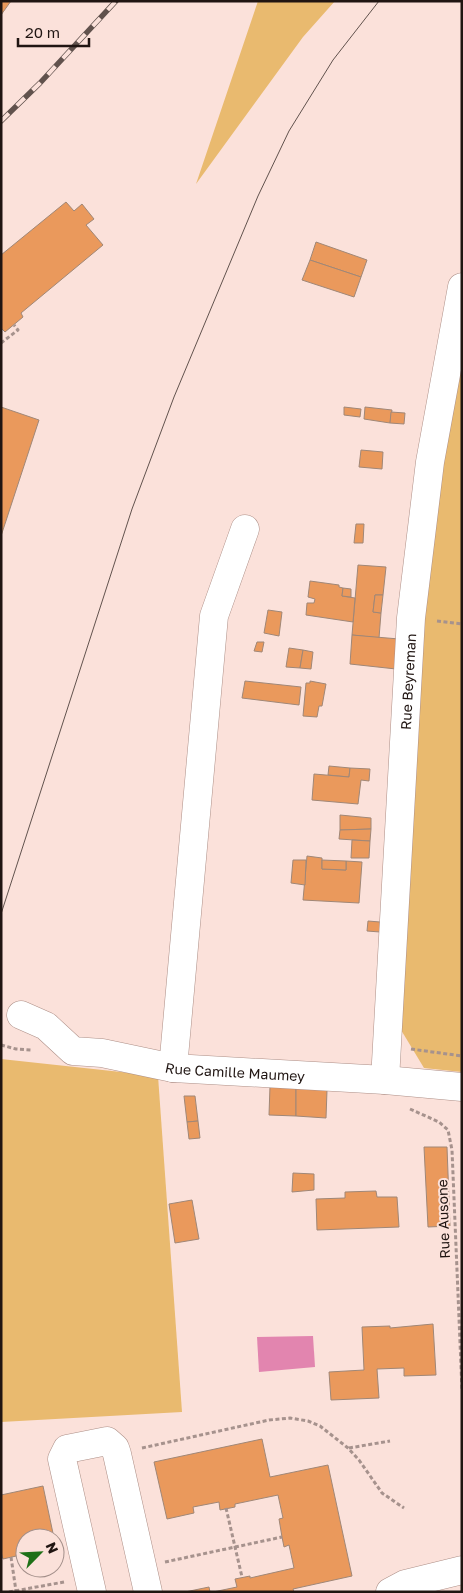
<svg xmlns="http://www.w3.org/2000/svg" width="463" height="1593" font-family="'Golos Text',sans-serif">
  <rect width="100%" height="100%" fill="#fbe1da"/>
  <!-- green -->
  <g fill="#e9ba6f">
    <path d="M258,1H335L303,37L196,184Z"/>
    <path d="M462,332V1072L424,1068L395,1020L435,471Z"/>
    <path d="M1,1059L158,1076L182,1412L1,1422Z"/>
  </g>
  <!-- water -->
  <path fill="#e285af" d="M313,1336L315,1367L259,1372L257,1337Z"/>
  <!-- building -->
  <g fill="#ea995c" stroke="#a08777">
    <path d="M1,1H11L1,15Z"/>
    <path d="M66,202L74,211L82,204L94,219L86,225L103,245L21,313L23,317L5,332L1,328V255Z"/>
    <path d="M316,242L367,260L361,277L310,260Z"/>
    <path d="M310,260L361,277L354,297L302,280Z"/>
    <path d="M1,407L39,420L1,536Z"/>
    <path d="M344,407L361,409L360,417L344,415Z"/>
    <path d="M365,407L392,410L390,423L364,419Z"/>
    <path d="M391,412L405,413L404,424L390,423Z"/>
    <path d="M361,450L383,452L382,469L359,467Z"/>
    <path d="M356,524H364L363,543H354Z"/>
    <path d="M358,565L386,567L383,595H375L373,612L381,613L379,638L352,635Z"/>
    <path d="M310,581L339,585V587L343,588L342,596L355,598L353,622L306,615L307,603H314L315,599L308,597Z"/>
    <path d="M343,588L351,589V597L342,596Z"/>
    <path d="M375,595H383L381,613L373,612Z"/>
    <path d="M268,610L282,612L279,636L264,633Z"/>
    <path d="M352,635L399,639L396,669L350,664Z"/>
    <path d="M257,642H264L262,652L254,651Z"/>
    <path d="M289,648L303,650L300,668L286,667Z"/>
    <path d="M303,650L313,652L311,669L300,668Z"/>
    <path d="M245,681L301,687L299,705L242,698Z"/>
    <path d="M310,681L326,684L322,706H319L317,717L303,716L306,683H310Z"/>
    <path d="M329,766L350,768L349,777L328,775Z"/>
    <path d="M350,768L370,769L369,781L361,780L358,804L312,800L314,774L349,777Z"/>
    <path d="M340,815L371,818V829L340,830Z"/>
    <path d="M371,829L370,841L339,839L340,830Z"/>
    <path d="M352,840L370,841L369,858H351Z"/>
    <path d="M307,856L322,858V869L346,870V861L362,862L359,903L303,900Z"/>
    <path d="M293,860H306L305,885L291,883Z"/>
    <path d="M322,860L346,861V870L322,869Z"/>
    <path d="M368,921L380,922V932L367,931Z"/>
    <path d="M270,1086L296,1088V1116L269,1115Z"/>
    <path d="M296,1088L327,1090L326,1118L296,1116Z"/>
    <path d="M184,1096H195L198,1121L187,1122Z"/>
    <path d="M198,1121L200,1138L189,1139L187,1122Z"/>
    <path d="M424,1147H447L450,1226L428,1227Z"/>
    <path d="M293,1173L314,1174V1190L292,1192Z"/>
    <path d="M376,1191L377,1197H397L399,1227L317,1230L316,1199L345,1198V1192Z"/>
    <path d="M192,1200L199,1239L175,1243L169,1204Z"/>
    <path d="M433,1324L436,1375L404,1376V1368L377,1369L379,1398L331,1400L329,1372L364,1370L362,1327L390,1326V1328Z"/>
    <path d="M262,1439L270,1477L328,1465L352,1576L293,1589L294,1592H213L237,1587L235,1579L250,1576V1578L294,1568L289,1545L284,1547L282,1537L279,1519L283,1518L278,1495L235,1504V1507L220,1510L219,1502L193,1507L194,1513L167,1519L154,1462Z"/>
    <path d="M43,1486L54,1538H25V1554L3,1559L1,1552V1495Z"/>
    <path d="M209,1587L210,1592H185Z"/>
  </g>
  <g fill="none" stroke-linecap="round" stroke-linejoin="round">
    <!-- minor casing -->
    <g stroke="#ad8f87" stroke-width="29">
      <g id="minor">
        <path id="s1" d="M21,1015L46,1026L73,1051L102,1053L173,1068L385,1080L462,1087"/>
        <path d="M173,1068L214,616L245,529"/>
        <path id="s2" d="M385,1080L411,618L430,462L462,287"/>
        <path d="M92,1592L62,1459L67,1449L107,1441L115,1448L117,1454L148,1592"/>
        <path d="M390,1592L405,1584L462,1570"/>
      </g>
    </g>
    <!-- path -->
    <g stroke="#a6928d" stroke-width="3" stroke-dasharray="4 2.5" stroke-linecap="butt">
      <path d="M1,343L18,330L14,325"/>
      <path d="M437,621L462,624"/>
      <path d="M1,1045L16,1049L32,1050"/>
      <path d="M411,1049L462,1056"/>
      <path d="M410,1109L439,1122L448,1130L452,1150L462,1390"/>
      <path d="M142,1448L269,1420L290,1418L308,1421L320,1426L348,1448L359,1460L382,1493L404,1508"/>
      <path d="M349,1448L390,1441"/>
      <path d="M226,1508L242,1577"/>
      <path d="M11,1557L16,1591"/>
      <path d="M165,1562L282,1537"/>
      <path d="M9,1592L64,1582"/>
    </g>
    <!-- minor -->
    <use href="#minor" stroke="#fff" stroke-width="28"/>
    <!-- tram -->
    <path stroke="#61524d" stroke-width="1" d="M1,914L132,509L174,397L258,196L289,131L333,60L379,1"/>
    <!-- rail casing -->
    <g stroke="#61524d" stroke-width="5.5">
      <path id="rail" d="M1,121L40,83L116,1"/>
    </g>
    <!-- rail -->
    <use href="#rail" stroke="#fbe1da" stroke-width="4" stroke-dasharray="11" stroke-linecap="butt"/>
  </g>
  <g text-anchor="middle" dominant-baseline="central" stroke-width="4" stroke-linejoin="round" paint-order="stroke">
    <!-- street labels -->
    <g font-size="14" fill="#201512" stroke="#fbe1da">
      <text stroke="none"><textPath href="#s2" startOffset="399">Rue Beyreman</textPath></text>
      <text stroke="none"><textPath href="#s1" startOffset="228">Rue Camille Maumey</textPath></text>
      <text transform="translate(443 1219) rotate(-92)">Rue Ausone</text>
    </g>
  </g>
  <!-- border -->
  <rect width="463" height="1593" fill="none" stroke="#201512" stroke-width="5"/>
  <!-- north arrow -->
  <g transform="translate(40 1553) rotate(66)"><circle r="24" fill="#fbe1da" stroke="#a38f8a"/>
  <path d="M0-4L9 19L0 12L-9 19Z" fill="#1f7017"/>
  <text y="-8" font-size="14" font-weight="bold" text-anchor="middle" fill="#201512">N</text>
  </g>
  <!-- scale -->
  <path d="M18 38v8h71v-8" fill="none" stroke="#201512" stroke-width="2.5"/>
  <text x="25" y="38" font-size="15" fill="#201512" stroke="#fbe1da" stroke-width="4" paint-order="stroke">20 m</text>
</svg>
